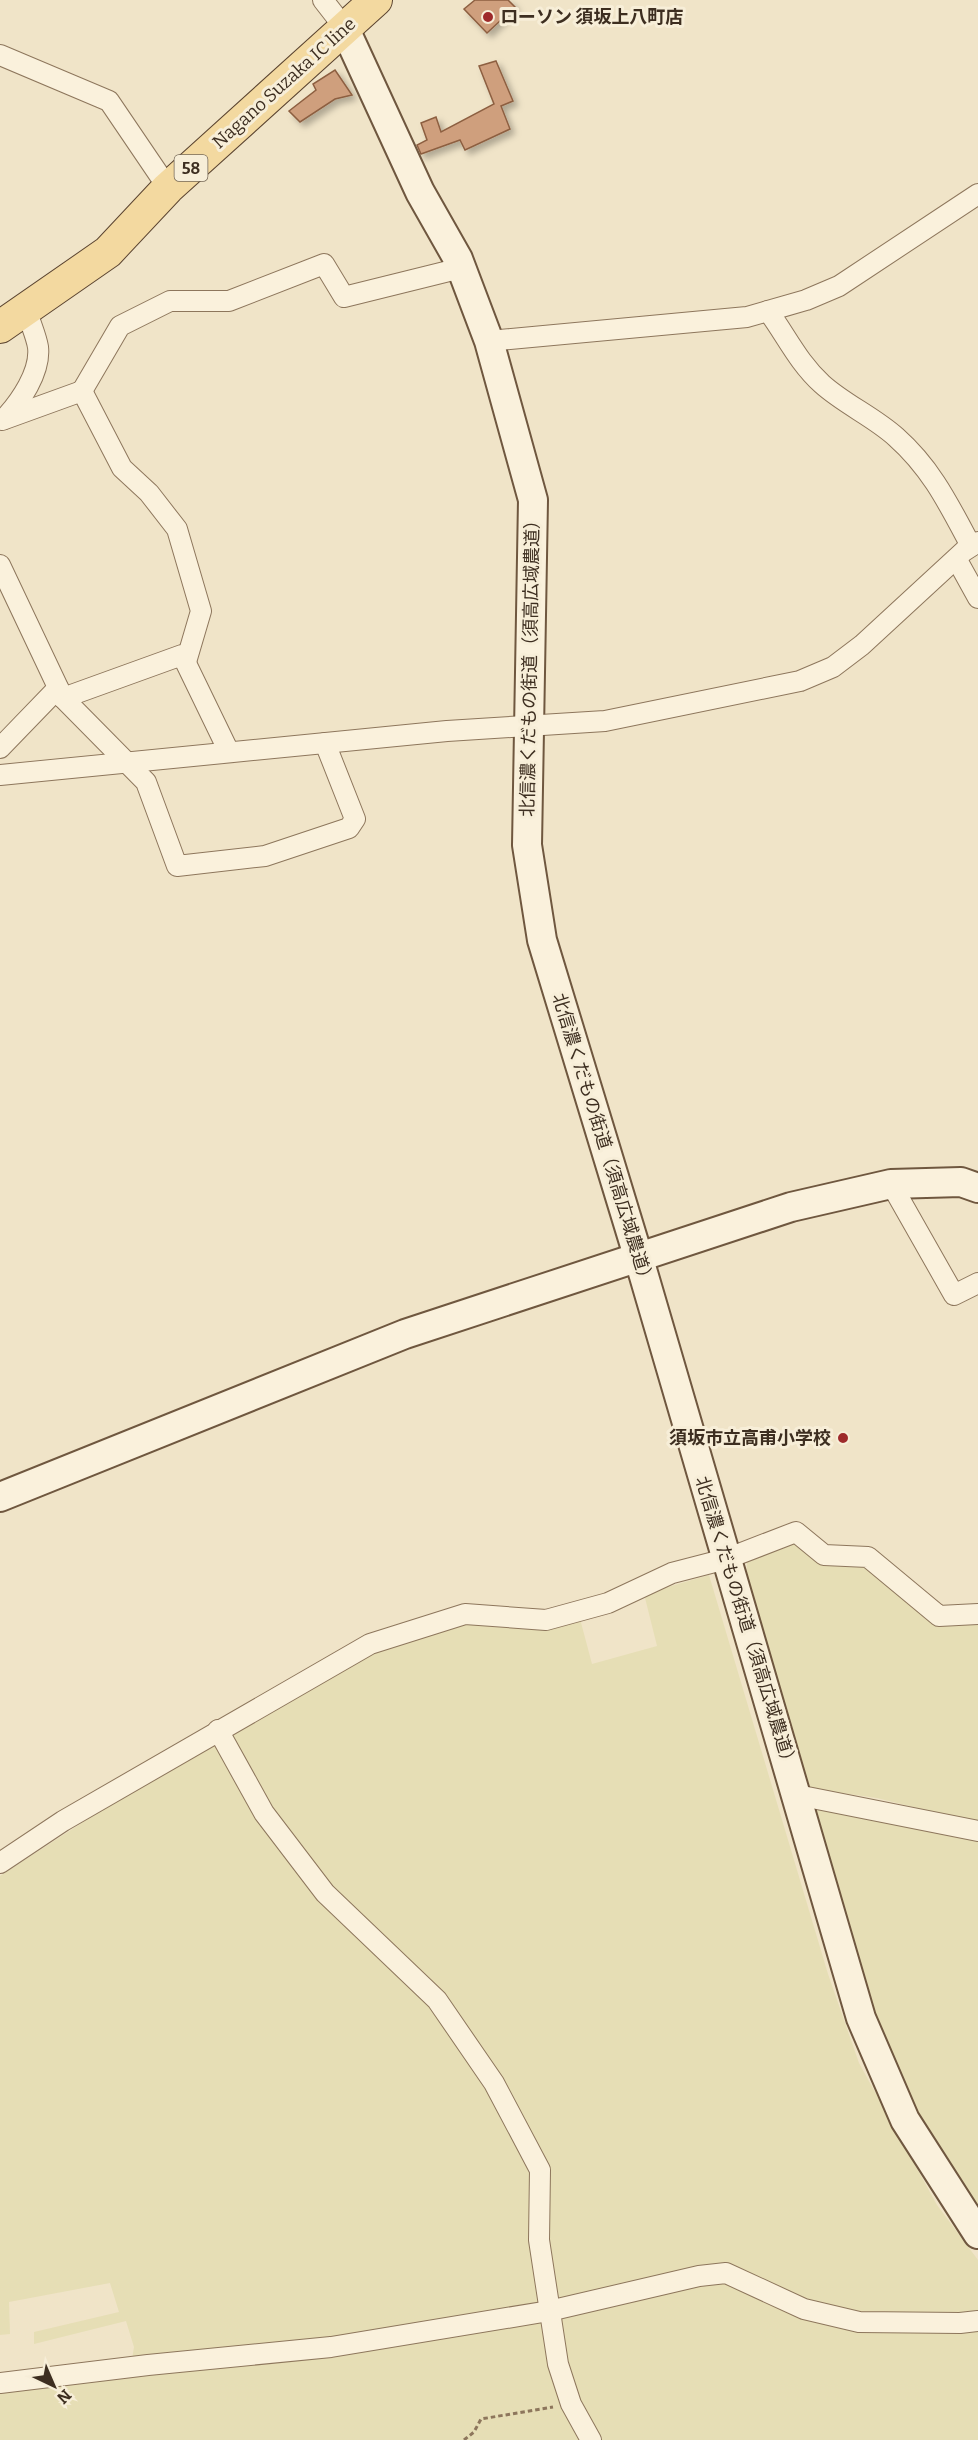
<svg xmlns="http://www.w3.org/2000/svg" width="978" height="2440" font-family="Bitter,'Noto Sans JP',serif">
  <defs>
    <filter id="shadow"><feDropShadow dx="4.5" dy="4.5" stdDeviation="3" flood-color="#0004"/></filter>
  </defs>
  <rect width="100%" height="100%" fill="#f0e4c8"/>
  <!-- farmland -->
  <g fill="#e6deb5">
    <path d="M790,1543L861,1563L931,1619H978V1823L877,1798L807,1788L746,1584L747,1562Z"/>
    <path d="M709,1575L828,1974L859,2063L937,2205L978,2260V2440H0V2391L132,2360L134,2347L126,2321L34,2344V2332L119,2312L110,2283L9,2302L10,2334L0,2335V1876L128,1793L291,1695L377,1652L474,1619L579,1615L592,1664L657,1646L644,1594Z"/>
    <path d="M815,1807L978,1840V2211L917,2112L877,2019Z"/>
  </g>
  <!-- building -->
  <g fill="#cf9f7d" stroke="#8d5f41" stroke-width="1.5" filter="url(#shadow)">
    <path d="M475,0H508L515,7L487,33L464,9Z"/>
    <path d="M496,61L513,101L501,106L510,129L465,150L460,140L421,154L417,145L427,140L421,123L436,117L441,132L494,104L479,66Z"/>
    <path d="M335,70L352,95L335,99L300,122L289,111L316,90L313,84Z"/>
  </g>
  <g fill="none" stroke-linecap="round" stroke-linejoin="round">
    <!-- street casing -->
    <g stroke="#8d765c" stroke-width="22">
      <g id="street">
        <path d="M323,0L344,27"/>
        <path d="M0,55L109,101L168,188"/>
        <path d="M768,311C787,337 798,362 822,384C844,404 874,417 896,437C932,469 949,505 971,546"/>
        <path d="M489,341L747,317L806,300L839,286L978,194"/>
        <path d="M82,391L120,326L170,301H229L324,264L344,297L461,268"/>
        <path d="M4,419C20,402 41,372 38,347C36,335 30,323 27,311"/>
        <path d="M2,420L82,391L122,468L149,493L177,529L201,611L186,662"/>
        <path d="M957,560L978,598"/>
        <path d="M0,565L63,698L146,782L177,866L265,856L349,828L355,819L325,743"/>
        <path d="M63,698L182,655L229,752"/>
        <path d="M0,748L58,688"/>
        <path d="M0,775L447,731L605,721L800,681L833,667L862,645L964,551L978,542"/>
        <path d="M891,1184L954,1295L978,1283"/>
        <path d="M218,1730L264,1813L325,1893L437,2000L494,2083L540,2170L539,2240L558,2364L571,2404L591,2440"/>
        <path d="M797,1795L978,1831"/>
        <path d="M0,1863L63,1821L370,1644L465,1614L546,1620L608,1603L672,1573L726,1559L796,1532L824,1555L868,1557L939,1616L978,1614"/>
        <path d="M0,2383L148,2365L331,2347L549,2311L699,2276L726,2273L804,2309L859,2322L960,2323L978,2321"/>
      </g>
    </g>
    <!-- secondary casing -->
    <g stroke="#6f573f" stroke-width="32">
      <g id="secondary">
        <path d="M344,27L420,192L458,259L489,341L533,500L527,845L542,940L639,1259L861,2018L905,2120L978,2234"/>
        <path d="M0,1497L405,1334L791,1207L891,1184L961,1182L978,1188"/>
      </g>
    </g>
    <!-- primary casing -->
    <g stroke="#5b4430" stroke-width="34">
      <path id="primary" d="M0,327L108,252L168,188L376,0"/>
    </g>
    <!-- path -->
    <path stroke="#8d765c" stroke-width="3" stroke-dasharray="4.5 3" stroke-linecap="butt" d="M464,2440L474,2432L481,2419L553,2407"/>
    <!-- street -->
    <use href="#street" stroke="#faf1dc" stroke-width="20"/>
    <!-- secondary -->
    <use href="#secondary" stroke="#faf1dc" stroke-width="28"/>
    <!-- primary -->
    <use href="#primary" stroke="#f3d9a0" stroke-width="32"/>
  </g>
  <!-- markers -->
  <g fill="#9e2a2b" stroke="#f7eed8" stroke-width="2">
    <circle cx="488" cy="17" r="6"/>
    <circle cx="843" cy="1438" r="6"/>
  </g>
  <g text-anchor="middle" dominant-baseline="central" stroke-width="6" stroke-linejoin="round" paint-order="stroke">
    <!-- shield labels -->
    <rect fill="#f7eed8" stroke="#756857" stroke-width="1.5" x="174.5" y="155" width="33" height="26" rx="4.5"/>
    <g font-size="16" font-weight="bold" fill="#3d2e20">
      <text x="191" y="168">58</text>
    </g>
    <!-- poi labels -->
    <g font-size="18" font-weight="bold" fill="#3d2e20" stroke="#f7eed8" text-anchor="start">
      <text x="500" y="17">ローソン 須坂上八町店</text>
      <text x="831" y="1438" text-anchor="end">須坂市立高甫小学校</text>
    </g>
    <!-- street labels -->
    <g font-size="18" fill="#3d2e20" stroke="#f7eed8">
      <text transform="translate(284 83) rotate(-42)">Nagano Suzaka IC line</text>
      <text transform="translate(530 664) rotate(-89)">北信濃くだもの街道（須高広域農道）</text>
      <text transform="translate(603 1140) rotate(73)">北信濃くだもの街道（須高広域農道）</text>
      <text transform="translate(746 1623) rotate(73)">北信濃くだもの街道（須高広域農道）</text>
    </g>
  </g>
  <!-- north arrow -->
  <g transform="translate(54 2386) rotate(136)" stroke="#f7eed8" stroke-width="4.5" paint-order="stroke">
  <path d="M0-4.5L10 22L0 15L-10 22Z" fill="#3d2e20"/>
  <text y="-9" font-size="16" font-weight="bold" text-anchor="middle" fill="#3d2e20">N</text>
  </g>
</svg>
